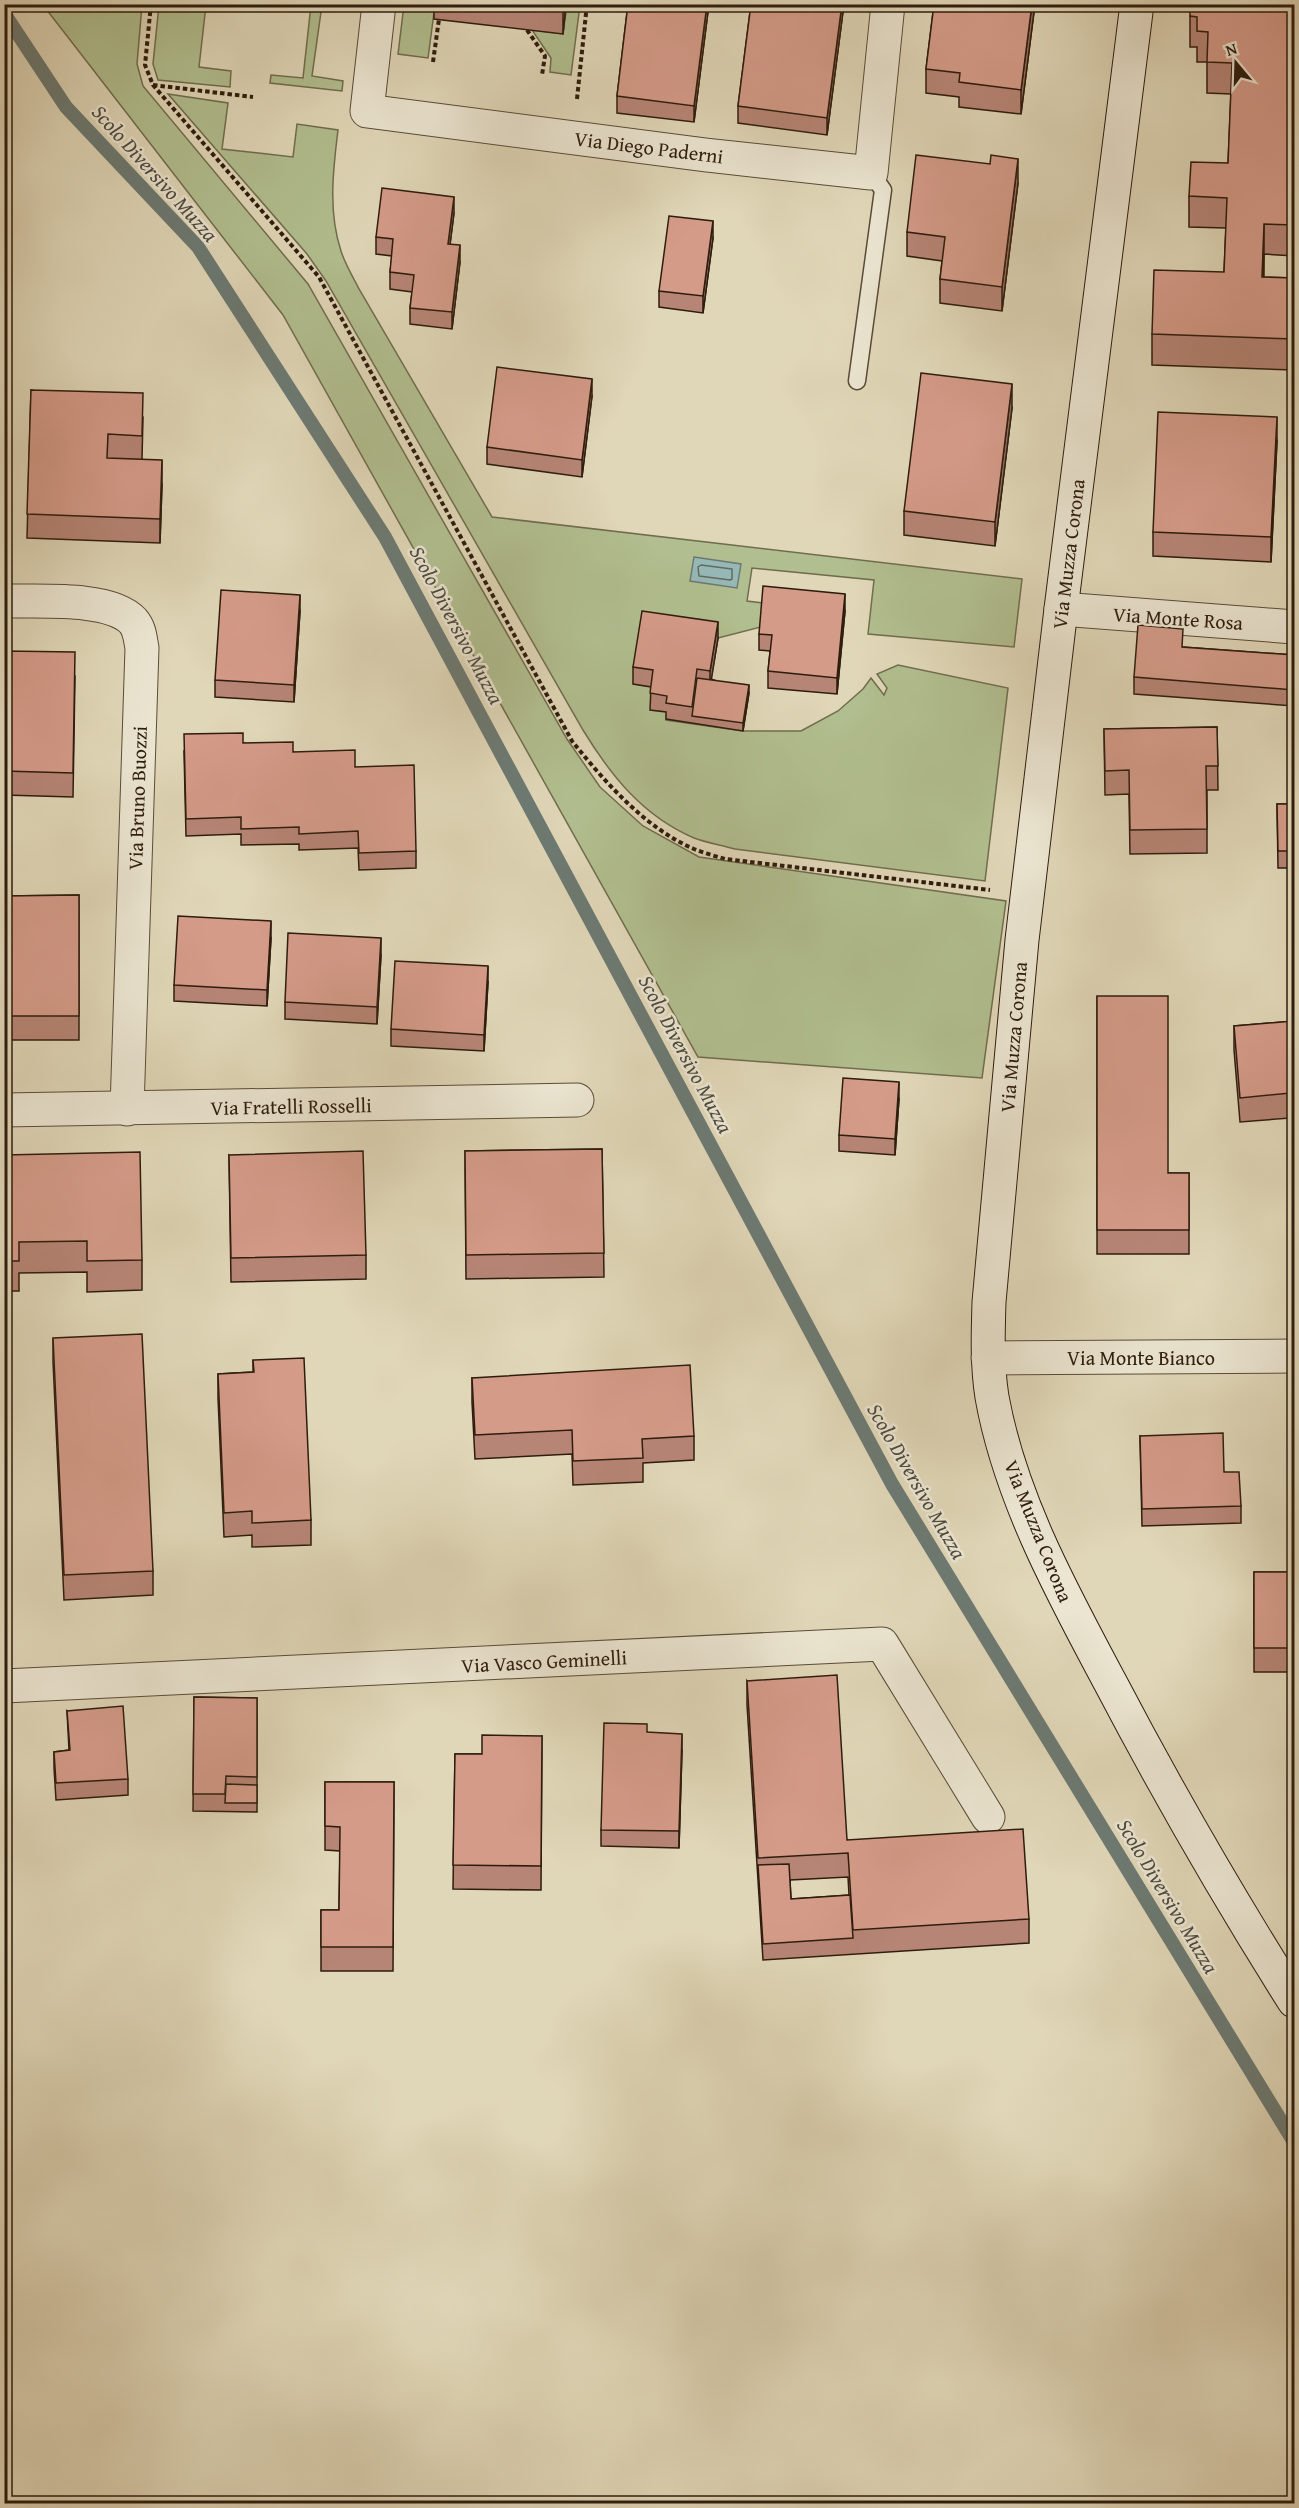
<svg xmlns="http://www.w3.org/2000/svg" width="1299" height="2508" font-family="'Gentium Book Plus',serif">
  <rect width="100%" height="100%" fill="#e0d7b8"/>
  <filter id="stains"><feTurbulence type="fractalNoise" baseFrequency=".00333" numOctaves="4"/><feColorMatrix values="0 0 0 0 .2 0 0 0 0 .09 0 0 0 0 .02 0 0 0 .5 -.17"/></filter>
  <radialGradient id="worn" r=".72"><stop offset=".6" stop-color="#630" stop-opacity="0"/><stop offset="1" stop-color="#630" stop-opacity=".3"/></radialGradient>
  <!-- green -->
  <g fill="#b1be8f" stroke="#706d4e" stroke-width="1.5">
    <path d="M43,5H142L137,64L143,86L308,284L567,739L600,787L643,826L699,857L1006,901L982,1078L698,1057L283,315Z"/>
    <path d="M159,5H206L199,67L231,71L230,87L158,80L153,64Z"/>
    <path d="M311,5H322L312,76L343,81L342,91L270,83L271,75L303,78Z"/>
    <path d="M404,5H435L428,58L398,54Z"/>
    <path d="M567,5H580L571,75L550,72L551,58L532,30L563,34Z"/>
    <path d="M168,94L228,103L222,149L293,157L297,124L338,130C333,170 328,212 341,251C345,264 353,277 359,289L492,517L1022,579L1014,647L868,634L874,580L752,568L747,601L763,603L761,627L718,638L642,627L633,683L653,687L667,712L666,720L743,731H801L838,711L863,689L871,678L884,695L887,688L877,674L898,665L1008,688L985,881L735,849C722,845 707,843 694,838C643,816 611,776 583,730L326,281L307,254Z"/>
  </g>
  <!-- water -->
  <path fill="#96b8b6" stroke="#6c7a73" stroke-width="1.5" d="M694,557L741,564L737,588L690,581Z"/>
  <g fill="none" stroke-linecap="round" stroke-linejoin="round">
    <!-- shore -->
    <path stroke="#626a62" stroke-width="1.5" d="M701,565L732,569V579L730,580L699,576L698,567Z"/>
    <!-- stream -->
    <path stroke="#6c7a73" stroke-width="14" d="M4,13L66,107L198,247L385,537L892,1484L1294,2142"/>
    <!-- lane casing -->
    <g stroke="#5a4b38" stroke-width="19">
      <path id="lane" d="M857,381L883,190L871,173"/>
    </g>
    <!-- street casing -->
    <g stroke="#5a4b38" stroke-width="35">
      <g id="street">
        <path d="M379,4L367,111L706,155L871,173L888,4"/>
        <path d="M4,601C38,602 110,596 133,621C140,629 140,638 142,648L127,1109"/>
        <path d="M1061,609L1294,627"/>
        <path d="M4,1110L577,1100"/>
        <path d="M988,1358L1294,1356"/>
        <path d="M4,1686L882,1644L988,1817"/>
      </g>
    </g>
    <!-- secondary casing -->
    <g stroke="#2e1c0e" stroke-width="35">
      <path id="secondary" d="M1137,4L1061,609L1022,940L989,1302C988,1334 987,1366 992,1397C1010,1498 1063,1594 1110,1682C1167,1791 1229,1898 1294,2001"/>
    </g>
    <!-- path -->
    <g stroke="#2e1c0e" stroke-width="4" stroke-dasharray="4.5 3" stroke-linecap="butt">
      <path d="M151,4L145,65L153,85L319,277L572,741C605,782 645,828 694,849C704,853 715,856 725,859L990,890"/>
      <path d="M527,30L545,56L542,75"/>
      <path d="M433,62L439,19"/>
      <path d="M153,85L253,97"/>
      <path d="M577,99L587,4"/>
    </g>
    <!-- lane -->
    <use href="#lane" stroke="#ebe5d1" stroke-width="16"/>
    <!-- street -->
    <use href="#street" stroke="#ebe5d1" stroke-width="33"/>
    <!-- secondary -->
    <use href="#secondary" stroke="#ebe5d1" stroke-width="33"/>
  </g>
  <!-- wall -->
  <g fill="#b78576" stroke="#2e1c0e" stroke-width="1.5" fill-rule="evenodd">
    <path d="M434,4H566L563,34L434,19Z"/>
    <path d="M628,4H709L694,122L617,113V96Z"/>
    <path d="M751,4H844L827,135L738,123V106Z"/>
    <path d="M934,4H1035L1021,114L959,107V97L926,93V69Z"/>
    <path d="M1294,4V256L1264,254V277L1294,278V370L1152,365V334L1224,272L1226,228L1189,227V196L1228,163L1231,94L1207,93V62H1197V47H1190V16Z"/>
    <path d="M990,164L1018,183L1002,311L940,303V279L942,261L907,256V232Z"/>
    <path d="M454,213L450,244L460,262L452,329L410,324V308L412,292L390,289V272L392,256L376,254V237Z"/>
    <path d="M713,238L703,313L659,307V291Z"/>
    <path d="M31,390L143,417L142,459L162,484L160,543L27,538Z"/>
    <path d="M592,396L582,477L487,464V447Z"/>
    <path d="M1012,408L995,546L904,535V511Z"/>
    <path d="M1277,441L1271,562L1153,556V532Z"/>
    <path d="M300,611L294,702L215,697V680Z"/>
    <path d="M845,611L837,694L768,688V671L770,651L759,650V634Z"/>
    <path d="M718,638L711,679L749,693L743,731L666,719V712L650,710L651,687L633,684V667Z"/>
    <path d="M1183,647L1294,655V706L1134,694V677Z"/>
    <path d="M4,651L75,676L73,797L4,795Z"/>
    <path d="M1217,727L1218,790H1207V853L1130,854L1129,794L1105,795L1104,729Z"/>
    <path d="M243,743L293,752L355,767L416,851V868L359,870L358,848L299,850V844L241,845V834L186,836L184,751Z"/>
    <path d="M1277,804H1294V868H1278Z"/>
    <path d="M79,895V1040H4V896Z"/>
    <path d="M271,938L267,1006L174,1001V985Z"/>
    <path d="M381,955L377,1024L285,1019V1002Z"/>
    <path d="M488,982L484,1051L391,1046V1029Z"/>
    <path d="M1097,996L1168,1173H1189V1254H1097Z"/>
    <path d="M1294,1021V1150H1293L1290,1118L1240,1122L1234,1050V1026Z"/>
    <path d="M899,1099L895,1155L839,1151V1135Z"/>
    <path d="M602,1149L604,1277L466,1279L465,1151Z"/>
    <path d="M4,1155L142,1260V1290L87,1292V1272L19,1273V1291H4Z"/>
    <path d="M229,1155L366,1255V1279L231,1282Z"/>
    <path d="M1290,1201H1294V1252H1292Z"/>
    <path d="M53,1338L153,1571V1595L64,1600L53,1362Z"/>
    <path d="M253,1360L311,1520V1545L252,1547V1535L224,1537L218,1398V1374L253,1372Z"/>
    <path d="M472,1378L694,1436V1460L643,1463V1482L573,1485L572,1454L475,1459L472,1402Z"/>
    <path d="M1140,1436L1224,1472L1241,1506V1523L1142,1526Z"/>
    <rect x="1254" y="1572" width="40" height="100"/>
    <path d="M747,1681L847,1840L1029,1919V1943L763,1960L747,1705ZM848,1877L849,1895L791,1899L790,1880Z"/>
    <path d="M194,1697L257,1698V1812L193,1811Z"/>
    <path d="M67,1711L128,1779V1795L56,1800L54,1768V1752L69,1750Z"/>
    <path d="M647,1732L682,1750L679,1848L601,1846V1830Z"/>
    <path d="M542,1736L541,1890L453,1889L455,1754H482Z"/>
    <path d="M325,1782H394L393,1971H321V1910H339L340,1851L325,1850Z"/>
  </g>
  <!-- shaded-wall -->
  <g fill="#956c60" stroke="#2e1c0e" stroke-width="1.5">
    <path d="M564,4H566L563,34V10Z"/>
    <path d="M707,4H709L694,122V106Z"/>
    <path d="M842,4H844L827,135V118Z"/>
    <path d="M1032,4H1035L1021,114V90Z"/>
    <path d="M1018,159V183L1002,311V287Z"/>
    <path d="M454,197V213L448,261V244Z"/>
    <path d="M713,221V238L703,313V296Z"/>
    <path d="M1264,224V254L1262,307V277Z"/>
    <path d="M460,245V262L452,329V312Z"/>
    <path d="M592,379V396L582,477V460Z"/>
    <path d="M1012,384V408L995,546V522Z"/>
    <path d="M1277,417V441L1271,562V537Z"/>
    <path d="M162,460V484L160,543V519Z"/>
    <path d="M845,594V611L837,694V678Z"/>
    <path d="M300,595V611L294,702V685Z"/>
    <path d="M718,622V638L710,688V671Z"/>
    <path d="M749,685V693L743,731V723Z"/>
    <path d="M271,921V938L267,1006V990Z"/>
    <path d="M381,938V955L377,1024V1007Z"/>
    <path d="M488,966V982L484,1051V1035Z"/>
    <path d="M899,1082V1099L895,1155V1139Z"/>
    <path d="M682,1734V1750L679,1848V1831Z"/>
  </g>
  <!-- building -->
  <g fill="#d59b89" stroke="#2e1c0e" stroke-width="1.5">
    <path d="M518,4H564L563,10Z"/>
    <path d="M628,4H707L694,106L617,96Z"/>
    <path d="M751,4H842L827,118L738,106Z"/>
    <path d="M934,4H1032L1021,90L959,82L960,73L926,69Z"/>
    <path d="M1190,4H1294V225L1264,224L1262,277L1294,278V339L1152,334L1154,270L1224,272L1227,198L1189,196L1191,162L1228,163L1232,63L1207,62L1208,32L1197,31V17L1190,16Z"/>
    <path d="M916,155L990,164L991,155L1018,159L1002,287L940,279L945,237L907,232Z"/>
    <path d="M382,188L454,197L448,244L460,245L452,312L410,308L414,275L390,272L393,239L376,237Z"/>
    <path d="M669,216L713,221L703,296L659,291Z"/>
    <path d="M497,367L592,379L582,460L487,447Z"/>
    <path d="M921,373L1012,384L995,522L904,511Z"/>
    <path d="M31,390L143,393L142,436L108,434L107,458L162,460L160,519L27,514Z"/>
    <path d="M1158,412L1277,417L1271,537L1153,532Z"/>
    <path d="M763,586L845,594L837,678L768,671L772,635L759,634Z"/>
    <path d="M221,590L300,595L294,685L215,680Z"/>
    <path d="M642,611L718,622L710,671L697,669L692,707L666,703L667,696L650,693L653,670L633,667Z"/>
    <path d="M1138,625L1183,629L1182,647L1294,655V690L1134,677Z"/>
    <path d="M4,651L75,652L73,773L4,771Z"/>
    <path d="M697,678L749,685L743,723L692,716Z"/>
    <path d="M1217,727L1218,766H1206L1207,829L1130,830L1129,770L1105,771L1104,729Z"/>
    <path d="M243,733V743L293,742V752L355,750V767L414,765L416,851L359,853L358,831L299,834V827L241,829V817L186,819L184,734Z"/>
    <path d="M1277,804H1294V851H1278Z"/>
    <path d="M79,895V1016H4V896Z"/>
    <path d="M178,916L271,921L267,990L174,985Z"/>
    <path d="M288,933L381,938L377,1007L285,1002Z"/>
    <path d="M395,961L488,966L484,1035L391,1029Z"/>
    <path d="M1097,996H1168V1173H1189V1230H1097Z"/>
    <path d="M1294,1021V1126H1293L1290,1093L1240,1098L1234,1026Z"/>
    <path d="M843,1078L899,1082L895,1139L839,1135Z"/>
    <path d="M602,1149L604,1253L466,1255L465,1151Z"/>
    <path d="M363,1151L366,1255L231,1258L229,1155Z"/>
    <path d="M140,1152L142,1260L87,1261V1241L19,1242V1261H4V1155Z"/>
    <path d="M1290,1201H1294V1235H1292Z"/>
    <path d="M142,1334L153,1571L64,1575L53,1338Z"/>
    <path d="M304,1358L311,1520L252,1523V1511L224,1513L218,1374L254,1372L253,1360Z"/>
    <path d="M690,1365L694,1436L642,1439L643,1458L573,1461L572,1430L475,1435L472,1378Z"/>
    <path d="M1293,1406H1294V1438Z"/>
    <path d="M1223,1433L1224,1472H1239L1241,1506L1142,1509L1140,1436Z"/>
    <rect x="1254" y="1572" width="40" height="76"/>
    <path d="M837,1675L847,1840L1023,1829L1029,1919L853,1930L848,1853L758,1858L747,1681Z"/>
    <path d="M194,1697L257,1698V1777L226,1776L225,1794H193Z"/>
    <path d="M123,1706L128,1779L56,1783L54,1752L70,1750L67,1711Z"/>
    <path d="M604,1723L647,1724V1732L682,1734L679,1831L601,1830Z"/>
    <path d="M482,1735L542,1736L541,1866L453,1865L455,1754H482Z"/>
    <path d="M325,1782H394L393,1947H321V1910H339L340,1827L325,1826Z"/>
    <path d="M226,1784L257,1785V1803H225Z"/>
    <path d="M789,1864L791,1899L850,1895L853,1938L763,1944L758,1865Z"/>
  </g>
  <g text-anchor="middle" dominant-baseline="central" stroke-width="5" stroke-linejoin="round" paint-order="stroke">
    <!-- street labels -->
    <g font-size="20" fill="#2e1c0e" stroke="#ebe5d1">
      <text transform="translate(649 147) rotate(7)">Via Diego Paderni</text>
      <text transform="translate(1068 554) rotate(-83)">Via Muzza Corona</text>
      <text transform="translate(1178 618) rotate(4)">Via Monte Rosa</text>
      <text transform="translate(137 798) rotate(-88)">Via Bruno Buozzi</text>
      <text transform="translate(1013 1037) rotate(-85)">Via Muzza Corona</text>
      <text transform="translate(291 1106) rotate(-1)">Via Fratelli Rosselli</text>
      <text x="1141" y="1357">Via Monte Bianco</text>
      <text transform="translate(1039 1531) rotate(68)">Via Muzza Corona</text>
      <text transform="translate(544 1661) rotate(-3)">Via Vasco Geminelli</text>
    </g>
    <!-- water labels -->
    <g font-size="21" font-style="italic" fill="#4d4b40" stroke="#ebe5d1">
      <text transform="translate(155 173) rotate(48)">Scolo Diversivo Muzza</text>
      <text transform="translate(457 625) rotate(62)">Scolo Diversivo Muzza</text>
      <text transform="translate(686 1054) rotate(62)">Scolo Diversivo Muzza</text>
      <text transform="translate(917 1481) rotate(60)">Scolo Diversivo Muzza</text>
      <text transform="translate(1168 1896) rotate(59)">Scolo Diversivo Muzza</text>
    </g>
  </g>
  <!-- margin -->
  <rect width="1299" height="2508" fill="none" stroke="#e0d7b8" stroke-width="24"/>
  <rect x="6" y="6" width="1287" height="2496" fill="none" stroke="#2e1c0e" stroke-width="3"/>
  <rect x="12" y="12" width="1275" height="2484" fill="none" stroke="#2e1c0e" stroke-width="1.5"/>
  <!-- north arrow -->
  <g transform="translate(1236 63) rotate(341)" stroke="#ebe5d1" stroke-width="4.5" paint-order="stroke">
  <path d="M0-4.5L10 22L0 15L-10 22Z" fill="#2e1c0e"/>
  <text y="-9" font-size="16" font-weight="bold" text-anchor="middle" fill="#2e1c0e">N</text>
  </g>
  <rect width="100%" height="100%" filter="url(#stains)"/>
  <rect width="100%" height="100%" fill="url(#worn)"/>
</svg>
